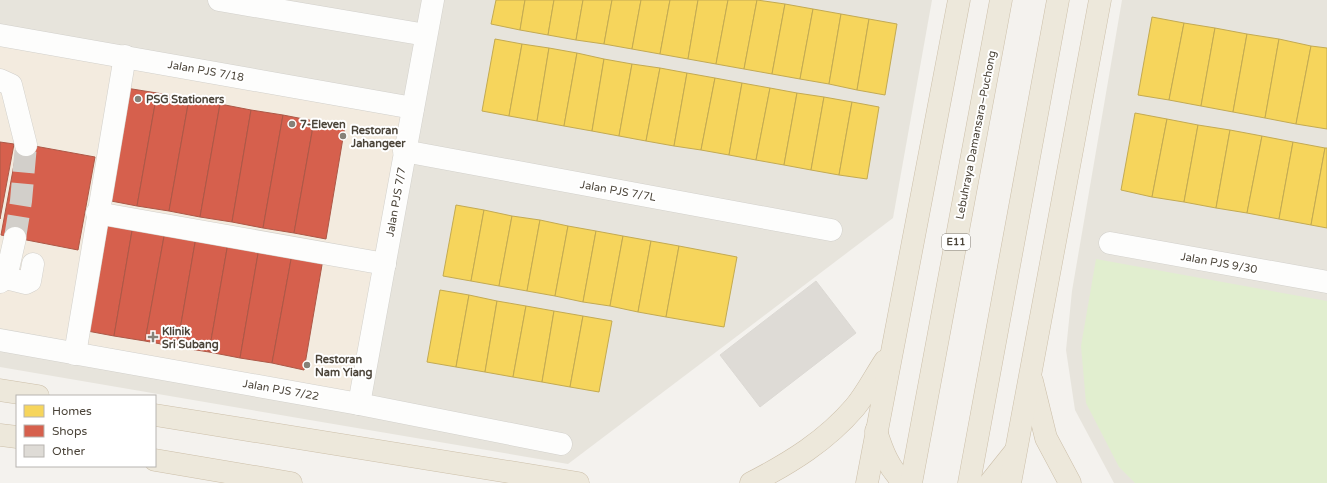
<svg xmlns="http://www.w3.org/2000/svg" width="1327" height="483" font-family="'Varela Round',sans-serif">
  <rect width="100%" height="100%" fill="#f4f2ee"/>
  <!-- residential -->
  <g fill="#e7e4dc">
    <path d="M0,0H932L893,218L568,464L0,367Z"/>
    <path d="M1122,0H1327V483H1114L1075,410L1066,350L1072,291Z"/>
  </g>
  <!-- commercial -->
  <path fill="#f3ebdf" d="M0,46L401,117L350,393L0,328Z"/>
  <!-- green -->
  <path fill="#e1eecf" d="M1096,259L1327,301V483H1135L1119,467L1086,403L1081,346Z"/>
  <!-- homes -->
  <g fill="#f6d55c" stroke="#c3aa52">
    <path d="M496,0H525L520,30L491,24Z"/>
    <path d="M525,0H554L548,35L520,30Z"/>
    <path d="M554,0H583L576,40L548,35Z"/>
    <path d="M583,0H612L604,44L576,40Z"/>
    <path d="M612,0H641L632,49L604,44Z"/>
    <path d="M641,0H670L660,54L632,49Z"/>
    <path d="M670,0H698L688,59L660,54Z"/>
    <path d="M698,0H728L716,64L688,59Z"/>
    <path d="M728,0H757L744,69L716,64Z"/>
    <path d="M757,0L785,4L772,74L744,69Z"/>
    <path d="M785,4L813,9L800,79L772,74Z"/>
    <path d="M813,9L841,14L829,84L800,79Z"/>
    <path d="M841,14L869,19L857,90L829,84Z"/>
    <path d="M1152,17L1184,23L1169,100L1138,95Z"/>
    <path d="M869,19L897,24L885,95L857,90Z"/>
    <path d="M1184,23L1215,28L1201,106L1169,100Z"/>
    <path d="M1215,28L1247,34L1233,112L1201,106Z"/>
    <path d="M1247,34L1279,39L1265,118L1233,112Z"/>
    <path d="M495,39L522,44L509,116L482,111Z"/>
    <path d="M1279,39L1311,46L1296,124L1265,118Z"/>
    <path d="M522,44L549,48L537,121L509,116Z"/>
    <path d="M1311,46L1327,48V129L1296,124Z"/>
    <path d="M549,48L577,53L564,126L537,121Z"/>
    <path d="M577,53L604,59L592,131L564,126Z"/>
    <path d="M604,59L632,64L619,136L592,131Z"/>
    <path d="M632,64L660,68L646,141L619,136Z"/>
    <path d="M660,68L687,73L674,146L646,141Z"/>
    <path d="M687,73L715,78L701,150L674,146Z"/>
    <path d="M715,78L742,83L729,155L701,150Z"/>
    <path d="M742,83L770,88L756,160L729,155Z"/>
    <path d="M770,88L797,93L784,165L756,160Z"/>
    <path d="M797,93L824,97L811,170L784,165Z"/>
    <path d="M824,97L852,102L839,175L811,170Z"/>
    <path d="M852,102L879,107L867,179L839,175Z"/>
    <path d="M1135,113L1167,119L1152,197L1121,190Z"/>
    <path d="M1167,119L1198,125L1184,202L1152,197Z"/>
    <path d="M1198,125L1230,130L1216,208L1184,202Z"/>
    <path d="M1230,130L1262,136L1247,213L1216,208Z"/>
    <path d="M1262,136L1293,142L1279,219L1247,213Z"/>
    <path d="M1293,142L1325,148L1311,225L1279,219Z"/>
    <path d="M1325,148H1327V228L1311,225Z"/>
    <path d="M456,205L484,210L471,281L443,276Z"/>
    <path d="M484,210L512,216L499,286L471,281Z"/>
    <path d="M512,216L540,220L527,291L499,286Z"/>
    <path d="M540,220L568,226L555,296L527,291Z"/>
    <path d="M568,226L596,231L583,302L555,296Z"/>
    <path d="M596,231L623,236L610,306L583,302Z"/>
    <path d="M623,236L651,241L638,312L610,306Z"/>
    <path d="M651,241L679,246L666,317L638,312Z"/>
    <path d="M679,246L737,257L724,327L666,317Z"/>
    <path d="M440,290L469,295L456,367L427,362Z"/>
    <path d="M469,295L497,301L485,372L456,367Z"/>
    <path d="M497,301L526,306L513,377L485,372Z"/>
    <path d="M526,306L554,311L542,382L513,377Z"/>
    <path d="M554,311L583,316L570,387L542,382Z"/>
    <path d="M583,316L612,321L599,392L570,387Z"/>
  </g>
  <!-- shops -->
  <g fill="#d6604d" stroke="#ac5847">
    <path d="M126,88L157,93L137,206L106,200Z"/>
    <path d="M157,93L189,99L169,211L137,206Z"/>
    <path d="M189,99L220,104L200,217L169,211Z"/>
    <path d="M220,104L251,110L232,222L200,217Z"/>
    <path d="M251,110L283,115L263,228L232,222Z"/>
    <path d="M283,115L314,121L294,233L263,228Z"/>
    <path d="M314,121L345,126L326,239L294,233Z"/>
    <path d="M0,142L14,144L0,219Z"/>
    <path d="M18,143L95,157L78,250L1,235Z"/>
    <path d="M101,220L133,225L114,336L82,330Z"/>
    <path d="M133,225L165,231L145,341L114,336Z"/>
    <path d="M165,231L196,237L177,347L145,341Z"/>
    <path d="M196,237L228,243L209,352L177,347Z"/>
    <path d="M228,243L259,248L240,358L209,352Z"/>
    <path d="M259,248L292,254L272,363L240,358Z"/>
    <path d="M292,254L323,259L304,370L272,363Z"/>
  </g>
  <!-- building -->
  <path fill="#dedbd6" stroke="#dcd9d4" d="M816,281L856,333L760,407L720,355Z"/>
  <g fill="none" stroke-linecap="round" stroke-linejoin="round">
    <!-- minor-tunnel -->
    <path stroke="#d2cfca" stroke-width="22" stroke-dasharray="22 11" stroke-linecap="butt" d="M15,238L21,201L26,145"/>
    <!-- minor casing -->
    <g stroke="#d2d0cb" stroke-width="23">
      <g id="minor">
        <path d="M219,0L426,35"/>
        <path d="M0,35L413,108"/>
        <path d="M0,80L11,85L26,145"/>
        <path d="M404,151L831,230"/>
        <path d="M97,213L385,264"/>
        <path d="M1110,243L1327,282"/>
        <path d="M6,278L26,283L30,281L33,264"/>
        <path d="M0,282L6,278L15,238"/>
        <path d="M0,340L359,404L561,444"/>
        <path d="M75,354L125,56"/>
        <path d="M359,404L433,0"/>
      </g>
    </g>
    <!-- highway casing -->
    <g stroke="#ccbfa9" stroke-width="23">
      <g id="highway">
        <path d="M1032,381L1046,438L1070,483"/>
        <path d="M0,390L38,396"/>
        <path d="M155,415L578,483"/>
        <path d="M876,431C882,450 889,470 905,483"/>
        <path d="M0,435L17,437"/>
        <path d="M155,460L291,483"/>
        <path d="M751,483C790,463 826,441 855,407C866,394 875,376 885,361"/>
        <path d="M867,483L959,0"/>
        <path d="M911,483L1001,0"/>
        <path d="M969,483L1058,0"/>
        <path d="M990,483L1014,453"/>
        <path d="M1010,483L1100,0"/>
      </g>
    </g>
    <!-- minor -->
    <use href="#minor" stroke="#fdfdfc" stroke-width="22"/>
    <!-- highway -->
    <use href="#highway" stroke="#ede8db" stroke-width="22"/>
  </g>
  <!-- markers -->
  <g fill="#868178" stroke="#fff" stroke-width="1.5">
    <circle cx="138" cy="99" r="4"/>
    <circle cx="292" cy="124" r="4"/>
    <circle cx="343" cy="136" r="4"/>
    <path d="M151 331h4v4h4v4h-4v4h-4v-4h-4v-4h4z"/>
    <circle cx="307" cy="365" r="4"/>
  </g>
  <g text-anchor="middle" dominant-baseline="central" stroke-width="4" stroke-linejoin="round" paint-order="stroke">
    <!-- shield labels -->
    <rect fill="#fff" stroke="#817c74" stroke-width="1" x="942" y="234" width="28" height="16" rx="3"/>
    <g font-size="10" font-weight="bold" fill="#4b4439">
      <text x="956" y="242">E11</text>
    </g>
    <!-- street labels -->
    <g font-size="11" fill="#4b4439" stroke="#fff">
      <text transform="translate(206 71) rotate(10)">Jalan PJS 7/18</text>
      <text transform="translate(976 135) rotate(-79)">Lebuhraya Damansara–Puchong</text>
      <text transform="translate(618 191) rotate(10)">Jalan PJS 7/7L</text>
      <text transform="translate(396 202) rotate(-80)">Jalan PJS 7/7</text>
      <text transform="translate(1219 263) rotate(10)">Jalan PJS 9/30</text>
      <text transform="translate(281 390) rotate(10)">Jalan PJS 7/22</text>
    </g>
    <!-- poi labels -->
    <g font-size="11" font-weight="bold" fill="#4b4439" stroke="#fff" text-anchor="start">
      <text x="146" y="99">PSG Stationers</text>
      <text x="300" y="124">7-Eleven</text>
      <text x="351" y="130">Restoran<tspan x="351" dy="13">Jahangeer</tspan></text>
      <text x="162" y="331">Klinik<tspan x="162" dy="13">Sri Subang</tspan></text>
      <text x="315" y="359">Restoran<tspan x="315" dy="13">Nam Yiang</tspan></text>
    </g>
  </g>
  <!-- legend -->
  <rect x="16" y="395" width="140" height="72" fill="#ffffff" stroke="#b7b4b0"/>
  <rect x="24" y="405" width="20" height="12" fill="#f6d55c" stroke="#b7b4b0"/>
  <text x="52" y="415" font-size="12" fill="#4b4439">Homes</text>
  <rect x="24" y="425" width="20" height="12" fill="#d6604d" stroke="#b7b4b0"/>
  <text x="52" y="435" font-size="12" fill="#4b4439">Shops</text>
  <rect x="24" y="445" width="20" height="12" fill="#dedbd6" stroke="#b7b4b0"/>
  <text x="52" y="455" font-size="12" fill="#4b4439">Other</text>
</svg>
